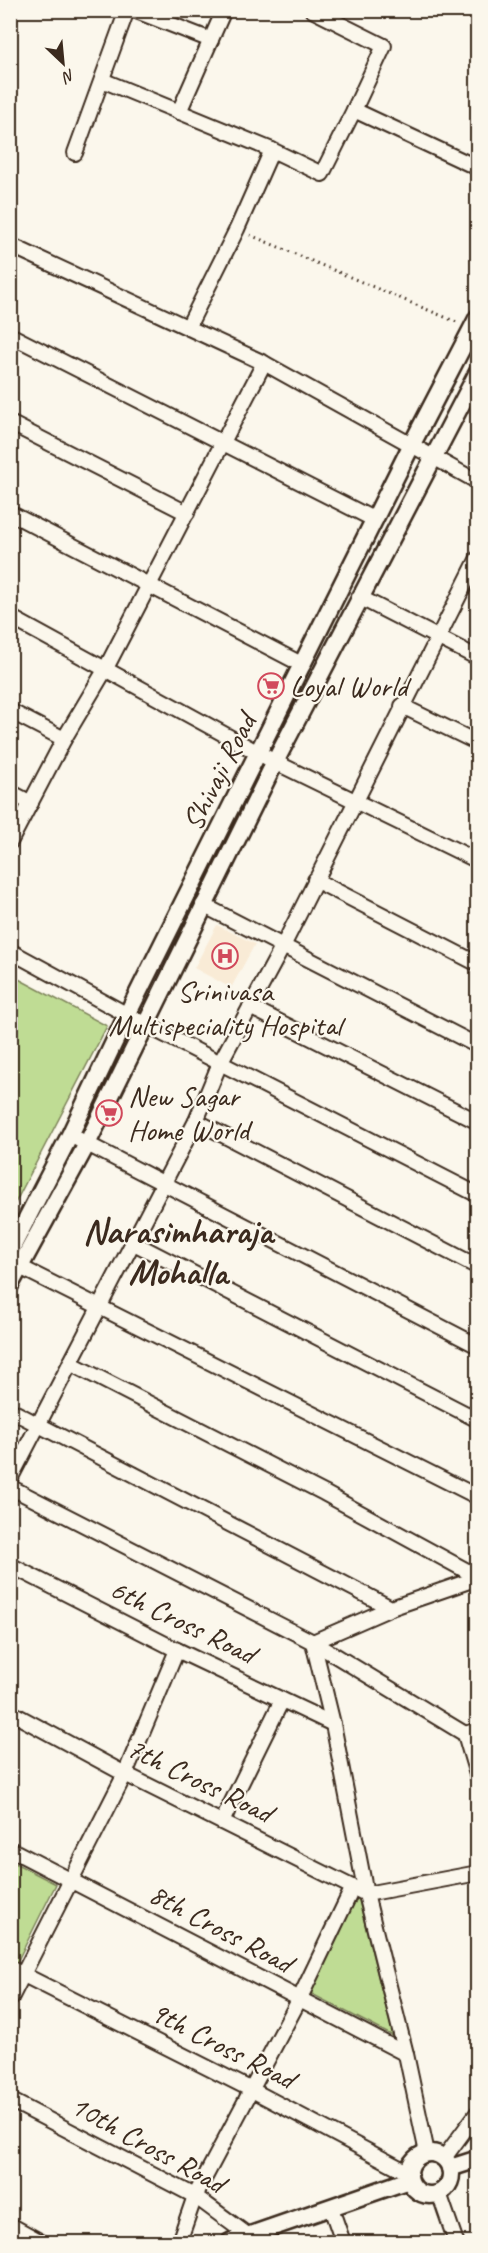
<svg xmlns="http://www.w3.org/2000/svg" width="488" height="2253" font-family="Caveat,sans-serif">
  <rect width="100%" height="100%" fill="#fbf7ec"/>
  <filter id="ink" filterUnits="userSpaceOnUse"><feTurbulence type="fractalNoise" baseFrequency=".0167" numOctaves="2"/><feDisplacementMap in="SourceGraphic" scale="12" xChannelSelector="R" yChannelSelector="G"/><feConvolveMatrix kernelMatrix="1 2 1 2 8 2 1 2 1" color-interpolation-filters="sRGB"/></filter>
  <g filter="url(#ink)">
    <!-- built -->
    <path fill="#f9ebd6" d="M217,925L255,944L231,988L194,968Z"/>
    <!-- green -->
    <g fill="#bfdc94" stroke="#7d8359" stroke-width="1.5">
      <path d="M11,975L107,1026L11,1211Z"/>
      <path d="M11,1861L56,1884L17,1962L11,1958Z"/>
      <path d="M358,1896L393,2036L308,1992Z"/>
    </g>
    <g fill="none" stroke-linecap="round" stroke-linejoin="round">
      <!-- minor casing -->
      <g stroke="#3b2a1e" stroke-width="18">
        <g id="minor">
          <path d="M134,10L211,40"/>
          <path d="M312,10L384,46L354,110"/>
          <path d="M102,80L272,150"/>
          <path d="M179,112L224,10"/>
          <path d="M75,153L127,10"/>
          <path d="M10,245L264,363L478,482"/>
          <path d="M188,327L237,229L272,150L322,174L354,110L478,168"/>
          <path d="M10,335L375,520"/>
          <path d="M10,423L187,513"/>
          <path d="M10,513L303,665"/>
          <path d="M359,597L478,658"/>
          <path d="M10,617L275,762L478,861"/>
          <path d="M402,706L478,743"/>
          <path d="M10,711L64,739"/>
          <path d="M10,792L31,803"/>
          <path d="M10,842L64,739L105,670L264,363"/>
          <path d="M315,880L478,964"/>
          <path d="M203,905L478,1046"/>
          <path d="M10,951L144,1024L478,1195"/>
          <path d="M250,1007L478,1122"/>
          <path d="M196,1121L478,1267"/>
          <path d="M70,1135L478,1346"/>
          <path d="M132,1242L478,1420"/>
          <path d="M10,1262L478,1497"/>
          <path d="M70,1363L324,1493L478,1577"/>
          <path d="M10,1410L391,1608L478,1578"/>
          <path d="M10,1479L196,1121L220,1063L283,946L478,558"/>
          <path d="M10,1487L313,1642L465,1734"/>
          <path d="M10,1565L177,1650L333,1724"/>
          <path d="M391,1608L313,1642L333,1724L366,1894L406,2054L427,2153"/>
          <path d="M10,1712L125,1774L366,1894"/>
          <path d="M478,1730L465,1734L478,1778"/>
          <path d="M222,1822L282,1700"/>
          <path d="M10,1849L406,2054"/>
          <path d="M366,1894L478,1873"/>
          <path d="M10,1968L250,2089L409,2173"/>
          <path d="M10,2000L125,1774L177,1650"/>
          <path d="M10,2100L195,2196L249,2236L252,2242"/>
          <path d="M444,2158L478,2112"/>
          <path d="M439,2193L456,2242"/>
          <path d="M331,2208L343,2242"/>
          <path d="M10,2225L41,2242"/>
          <path d="M179,2242L195,2196L299,2000L353,1887"/>
        </g>
      </g>
      <!-- tertiary casing -->
      <g stroke="#3b2a1e" stroke-width="21">
        <g id="tertiary">
          <path d="M10,1251L70,1135L127,1015L412,444L478,317"/>
          <path d="M10,1285L87,1144L275,762L478,372"/>
          <circle cx="430" cy="2174" r="21"/>
          <path d="M450,2168L478,2159"/>
          <path d="M230,2242L409,2180"/>
        </g>
      </g>
      <!-- path -->
      <path stroke="#3b2a1e" stroke-width="3" stroke-dasharray="1.5 4.5" stroke-linecap="butt" d="M250,235L459,323"/>
      <!-- minor -->
      <use href="#minor" stroke="#fbf7ec" stroke-width="14"/>
      <!-- tertiary -->
      <use href="#tertiary" stroke="#fbf7ec" stroke-width="16"/>
    </g>
  </g>
  <!-- icons -->
  <defs>
    <g id="supermarket-ring" transform="scale(1.35)"><circle r="9.5" fill="#fbf7ec" stroke="#d1495b" stroke-width="1.5"/><path d="M-6-5.5h2.5l.6 2H6L4.5 2H-2.5L-4.4-4H-6ZM-1.5 3.2a1.3 1.3 0 1 0 .1 0ZM3 3.2a1.3 1.3 0 1 0 .1 0Z" fill="#d1495b"/></g>
    <g id="hospital-ring" transform="scale(1.35)"><circle r="9.5" fill="#fbf7ec" stroke="#d1495b" stroke-width="1.5"/><path d="M-5-5h3v3.5h4V-5h3V5h-3V1.5h-4V5h-3Z" fill="#d1495b"/></g>
  </defs>
  <g fill-rule="evenodd">
    <use href="#supermarket-ring" x="271" y="686"/>
    <use href="#hospital-ring" x="225" y="956"/>
    <use href="#supermarket-ring" x="109" y="1113"/>
  </g>
  <g text-anchor="middle" dominant-baseline="central" stroke-width="4.5" stroke-linejoin="round" paint-order="stroke">
    <!-- poi labels -->
    <g font-size="30" fill="#3b2a1e" stroke="#fbf7ec" text-anchor="start">
      <text x="290" y="686">Loyal World</text>
      <text x="225" y="991" text-anchor="middle">Srinivasa<tspan x="225" dy="34">Multispeciality Hospital</tspan></text>
      <text x="128" y="1096">New Sagar<tspan x="128" dy="34">Home World</tspan></text>
    </g>
    <!-- street labels -->
    <g font-size="30" fill="#3b2a1e" stroke="#fbf7ec">
      <text transform="translate(219 772) rotate(-63)">Shivaji Road</text>
      <text transform="translate(183 1621) rotate(26)">6th Cross Road</text>
      <text transform="translate(200 1780) rotate(26)">7th Cross Road</text>
      <text transform="translate(221 1928) rotate(28)">8th Cross Road</text>
      <text transform="translate(223 2045) rotate(27)">9th Cross Road</text>
      <text transform="translate(148 2144) rotate(29)">10th Cross Road</text>
    </g>
    <!-- district labels -->
    <g font-size="36" font-weight="bold" fill="#3b2a1e" stroke="#fbf7ec">
      <text x="178" y="1231">Narasimharaja<tspan x="178" dy="41">Mohalla</tspan></text>
    </g>
  </g>
  <!-- margin -->
  <rect width="488" height="2253" fill="none" stroke="#fbf7ec" stroke-width="36"/>
  <rect x="18" y="18" width="452" height="2217" fill="none" stroke="#3b2a1e" stroke-width="2" filter="url(#ink)"/>
  <!-- north arrow -->
  <g transform="translate(63 63) rotate(154)" stroke="#fbf7ec" stroke-width="4.5" paint-order="stroke">
  <path d="M0-4.5L10 22L0 15L-10 22Z" fill="#3b2a1e"/>
  <text y="-9" font-size="16" font-weight="bold" text-anchor="middle" fill="#3b2a1e">N</text>
  </g>
</svg>
